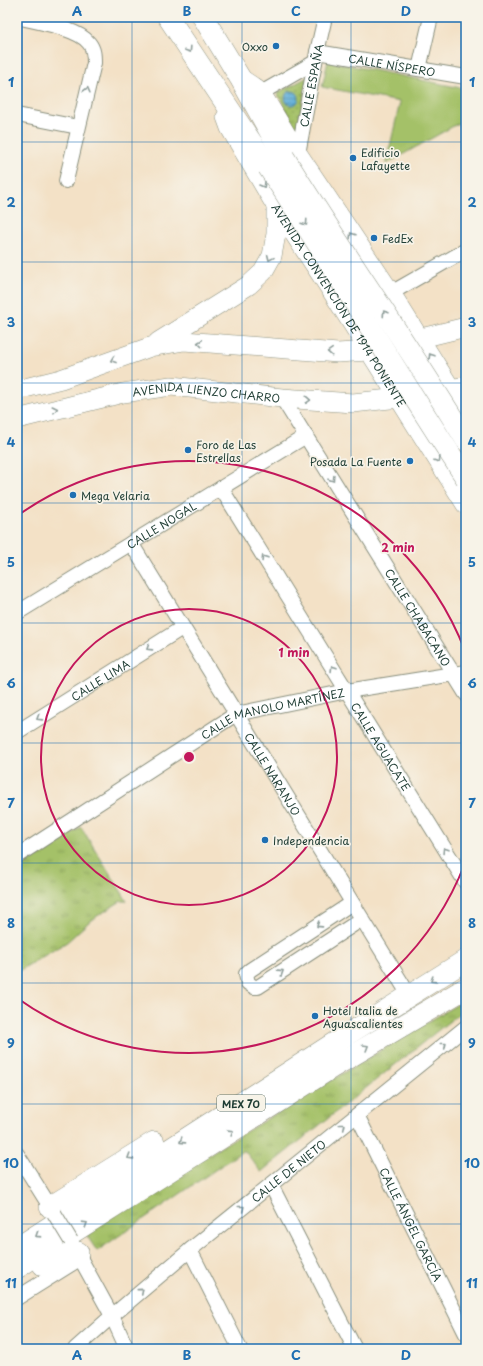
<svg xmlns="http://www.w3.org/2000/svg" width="483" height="1366" font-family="'Playpen Sans',sans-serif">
  <defs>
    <pattern id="park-tufts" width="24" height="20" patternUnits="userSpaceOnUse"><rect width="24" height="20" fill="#a4c168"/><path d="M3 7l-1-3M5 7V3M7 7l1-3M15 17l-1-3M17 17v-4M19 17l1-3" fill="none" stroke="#859e56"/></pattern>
    <pattern id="garden-dots" width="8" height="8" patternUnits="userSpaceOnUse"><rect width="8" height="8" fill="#a4c168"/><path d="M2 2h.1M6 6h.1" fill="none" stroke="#859e56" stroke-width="1.8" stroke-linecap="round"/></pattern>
    <pattern id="water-rules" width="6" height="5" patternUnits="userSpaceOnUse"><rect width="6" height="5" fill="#5eadd8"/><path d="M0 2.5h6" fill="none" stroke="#4d8eb0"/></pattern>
  </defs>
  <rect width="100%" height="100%" fill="#f7f3e8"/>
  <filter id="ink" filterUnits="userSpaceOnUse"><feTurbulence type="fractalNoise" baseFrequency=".025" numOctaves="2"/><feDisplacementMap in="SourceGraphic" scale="8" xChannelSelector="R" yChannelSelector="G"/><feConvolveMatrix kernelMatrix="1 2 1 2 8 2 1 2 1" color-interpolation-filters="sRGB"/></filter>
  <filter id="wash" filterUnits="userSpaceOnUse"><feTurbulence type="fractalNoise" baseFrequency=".012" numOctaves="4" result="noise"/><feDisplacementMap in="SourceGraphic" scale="16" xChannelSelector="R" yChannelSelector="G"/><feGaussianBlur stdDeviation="0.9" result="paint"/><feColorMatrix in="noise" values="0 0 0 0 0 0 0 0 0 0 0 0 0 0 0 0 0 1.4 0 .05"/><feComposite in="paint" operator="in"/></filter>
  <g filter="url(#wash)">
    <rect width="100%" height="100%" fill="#f3e1c6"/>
    <!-- built -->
    <path fill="#f1d5bd" d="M278,17H312L310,24Z"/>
    <!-- grass -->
    <path fill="#a4c168" stroke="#627f4e" d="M328,61L466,89V119L386,164L400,102L322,87Z"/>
    <!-- park -->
    <g fill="url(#park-tufts)" stroke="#627f4e">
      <path d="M81,827L127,901H121L91,920L67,942L17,972V869Z"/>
      <path d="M466,999V1008L261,1172L244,1150L97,1251L83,1230Z"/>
    </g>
    <!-- garden -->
    <path fill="url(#garden-dots)" stroke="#627f4e" d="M308,77L297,130L277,93Z"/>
    <!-- water -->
    <circle fill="url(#water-rules)" stroke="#3e7586" cx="292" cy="98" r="7"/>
  </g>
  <g filter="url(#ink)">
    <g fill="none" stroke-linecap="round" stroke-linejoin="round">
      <!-- street casing -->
      <g stroke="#898f7d" stroke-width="16">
        <g id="street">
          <path d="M17,17C36,22 78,28 89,43C94,49 94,56 94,63L66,181"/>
          <path id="s1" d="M317,52L466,77"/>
          <path d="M419,69L431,17"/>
          <path d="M261,93L315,62"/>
          <path d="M17,115L78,127"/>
          <path id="s2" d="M298,154L317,52L325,17"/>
          <path d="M391,293L466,250"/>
          <path id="s3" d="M282,398L466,694"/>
          <path id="s4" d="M221,488L466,883"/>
          <path id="s5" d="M131,543L409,995"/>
          <path id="s6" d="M17,613L306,436"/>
          <path id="s7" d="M17,732L182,628"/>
          <path id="s8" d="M17,856L236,714L347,691L466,672"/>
          <path d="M352,903L250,970L246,974L248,983L254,987H258L362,919"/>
          <path id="s9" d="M357,1115L466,1334"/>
          <path d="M17,1154L54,1213"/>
          <path d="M271,1185L355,1349"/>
          <path d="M73,1245L112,1316L127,1349"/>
          <path d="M190,1250L240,1349"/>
          <path d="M17,1298L81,1258"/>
          <path id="s10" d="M75,1349L112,1316L190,1250L466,1027"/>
        </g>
      </g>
      <!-- secondary casing -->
      <g stroke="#898f7d" stroke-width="20">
        <g id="secondary">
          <path d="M240,78L252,86L261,93L298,154L391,293L466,413"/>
          <path id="s11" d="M226,117L230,128L276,206L331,290L466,505"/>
          <path d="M158,342L249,285L263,272L272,256L276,234V206"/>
          <path d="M17,390L61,379L150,347L184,341L338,353L368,351L466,327"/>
          <path id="s12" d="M17,419L123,393L171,386L282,398L353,403L399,398L466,386"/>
        </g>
      </g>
      <!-- primary casing -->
      <g stroke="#898f7d" stroke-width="22">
        <g id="primary">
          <path d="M168,17L268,167"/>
          <path d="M203,17L240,78L284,157"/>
          <path d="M50,1207L154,1142"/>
          <path d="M17,1248L334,1043L466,960"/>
          <path d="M43,1265C54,1257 64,1253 78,1252"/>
          <path d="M17,1268L333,1067L466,988"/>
        </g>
      </g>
      <!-- street -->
      <use href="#street" stroke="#fff" stroke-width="14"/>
      <!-- secondary -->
      <use href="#secondary" stroke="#fff" stroke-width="19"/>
      <!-- primary -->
      <use href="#primary" stroke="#fff" stroke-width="21"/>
      <!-- street-bridge casing -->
      <g stroke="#898f7d" stroke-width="16" stroke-linecap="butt">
        <path id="street-bridge" d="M54,1213L71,1241"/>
      </g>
      <!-- primary-bridge casing -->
      <g stroke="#898f7d" stroke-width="22" stroke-linecap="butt">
        <g id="primary-bridge">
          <path d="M284,157C343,253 408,344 466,440"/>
          <path d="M268,167C336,270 398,375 466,478"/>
        </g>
      </g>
      <!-- street-bridge -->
      <use href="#street-bridge" stroke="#fff" stroke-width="14"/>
      <!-- primary-bridge -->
      <use href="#primary-bridge" stroke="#fff" stroke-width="21"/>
    </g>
    <!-- one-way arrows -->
    <defs><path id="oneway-chevron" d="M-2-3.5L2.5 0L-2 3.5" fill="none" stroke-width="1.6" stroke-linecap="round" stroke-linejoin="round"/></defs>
    <g stroke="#8f9e9a">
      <use href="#oneway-chevron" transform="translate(189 50) rotate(57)"/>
      <use href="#oneway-chevron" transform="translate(87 90) rotate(-76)"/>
      <use href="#oneway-chevron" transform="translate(263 185) rotate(60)"/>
      <use href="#oneway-chevron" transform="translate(305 223) rotate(56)"/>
      <use href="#oneway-chevron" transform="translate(352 235) rotate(-123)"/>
      <use href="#oneway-chevron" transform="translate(270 258) rotate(114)"/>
      <use href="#oneway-chevron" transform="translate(385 313) rotate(-124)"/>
      <use href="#oneway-chevron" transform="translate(200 343) rotate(-174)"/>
      <use href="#oneway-chevron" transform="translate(330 352) rotate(-176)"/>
      <use href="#oneway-chevron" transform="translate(431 356) rotate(-122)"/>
      <use href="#oneway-chevron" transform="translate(113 360) rotate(160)"/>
      <use href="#oneway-chevron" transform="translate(308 400) rotate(4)"/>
      <use href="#oneway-chevron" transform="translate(55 409) rotate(-14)"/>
      <use href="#oneway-chevron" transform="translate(438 460) rotate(58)"/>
      <use href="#oneway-chevron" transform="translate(332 479) rotate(58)"/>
      <use href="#oneway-chevron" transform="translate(264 558) rotate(-122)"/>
      <use href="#oneway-chevron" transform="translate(149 648) rotate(148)"/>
      <use href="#oneway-chevron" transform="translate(333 668) rotate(-122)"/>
      <use href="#oneway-chevron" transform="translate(39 718) rotate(148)"/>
      <use href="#oneway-chevron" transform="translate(445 850) rotate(-122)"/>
      <use href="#oneway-chevron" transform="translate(319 925) rotate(147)"/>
      <use href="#oneway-chevron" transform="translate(281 972) rotate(-33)"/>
      <use href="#oneway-chevron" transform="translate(433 980) rotate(148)"/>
      <use href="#oneway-chevron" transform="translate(444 1045) rotate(-39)"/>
      <use href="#oneway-chevron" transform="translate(366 1047) rotate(-31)"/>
      <use href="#oneway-chevron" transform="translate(343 1126) rotate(-39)"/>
      <use href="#oneway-chevron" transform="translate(231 1132) rotate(-32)"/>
      <use href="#oneway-chevron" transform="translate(182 1141) rotate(147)"/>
      <use href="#oneway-chevron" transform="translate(130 1157) rotate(148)"/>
      <use href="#oneway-chevron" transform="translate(242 1208) rotate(-39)"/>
      <use href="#oneway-chevron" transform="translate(85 1224) rotate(-32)"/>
      <use href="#oneway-chevron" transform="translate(38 1235) rotate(147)"/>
      <use href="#oneway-chevron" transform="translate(141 1291) rotate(-40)"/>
    </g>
  </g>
  <!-- grid -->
  <path fill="none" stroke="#1f6fb2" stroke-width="1" stroke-opacity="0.55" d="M132,17V1349M242,17V1349M351,17V1349M17,142H466M17,262H466M17,383H466M17,503H466M17,623H466M17,743H466M17,863H466M17,983H466M17,1104H466M17,1224H466"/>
  <!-- distance rings -->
  <g fill="none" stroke="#c2185b" stroke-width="2">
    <circle cx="189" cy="757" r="148"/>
    <path d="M465 863A296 296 0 0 1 17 998M17 516A296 296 0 0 1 465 651"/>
  </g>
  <!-- markers -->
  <g fill="#1f6fb2" stroke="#f7f3e8" stroke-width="1.5">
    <circle cx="276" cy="46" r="4"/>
    <circle cx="353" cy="158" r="4"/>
    <circle cx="374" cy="238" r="4"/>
    <circle cx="188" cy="450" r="4"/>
    <circle cx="410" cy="461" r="4"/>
    <circle cx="73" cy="495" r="4"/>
    <circle cx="265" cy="840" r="4"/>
    <circle cx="315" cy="1016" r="4"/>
  </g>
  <g text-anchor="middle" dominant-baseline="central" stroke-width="3.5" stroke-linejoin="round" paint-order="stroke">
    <!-- shield labels -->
    <rect fill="#f7f3e8" stroke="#60746a" stroke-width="1" x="217" y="1095" width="48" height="16" rx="3"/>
    <g font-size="10" font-weight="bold" fill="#1f3d34">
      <text x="241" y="1103">MEX 70</text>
    </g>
    <!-- poi labels -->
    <g font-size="11" fill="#1f3d34" stroke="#f7f3e8" text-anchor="start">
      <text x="268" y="46" text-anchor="end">Oxxo</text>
      <text x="361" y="152">Edificio<tspan x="361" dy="13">Lafayette</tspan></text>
      <text x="382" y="238">FedEx</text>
      <text x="196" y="444">Foro de Las<tspan x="196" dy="13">Estrellas</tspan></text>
      <text x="402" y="461" text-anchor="end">Posada La Fuente</text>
      <text x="81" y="495">Mega Velaria</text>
      <text x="273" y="840">Independencia</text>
      <text x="323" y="1010">Hotel Italia de<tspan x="323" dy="13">Aguascalientes</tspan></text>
    </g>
    <!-- street labels -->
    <g font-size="11" fill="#1f3d34" stroke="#f7f3e8">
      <text stroke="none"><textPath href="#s1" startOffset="76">CALLE NÍSPERO</textPath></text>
      <text stroke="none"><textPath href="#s2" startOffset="70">CALLE ESPAÑA</textPath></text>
      <text stroke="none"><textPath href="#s11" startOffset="220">AVENIDA CONVENCIÓN DE 1914 PONIENTE</textPath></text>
      <text stroke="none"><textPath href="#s12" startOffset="193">AVENIDA LIENZO CHARRO</textPath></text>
      <text stroke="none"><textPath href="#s6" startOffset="169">CALLE NOGAL</textPath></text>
      <text stroke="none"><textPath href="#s3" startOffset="258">CALLE CHABACANO</textPath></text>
      <text stroke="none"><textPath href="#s7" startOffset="98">CALLE LIMA</textPath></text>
      <text stroke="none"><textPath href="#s8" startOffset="296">CALLE MANOLO MARTÍNEZ</textPath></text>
      <text stroke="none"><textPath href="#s4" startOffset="304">CALLE AGUACATE</textPath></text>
      <text stroke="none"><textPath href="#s5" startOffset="271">CALLE NARANJO</textPath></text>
      <text stroke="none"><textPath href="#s10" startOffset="278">CALLE DE NIETO</textPath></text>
      <text stroke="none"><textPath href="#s9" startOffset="122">CALLE ÁNGEL GARCÍA</textPath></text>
    </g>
  </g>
  <circle cx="189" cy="757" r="6" fill="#c2185b" stroke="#f7f3e8" stroke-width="2"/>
  <g font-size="12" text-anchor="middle" font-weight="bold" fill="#c2185b" stroke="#f7f3e8" stroke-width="3.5" stroke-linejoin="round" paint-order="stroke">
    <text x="398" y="552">2 min</text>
    <text x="294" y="657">1 min</text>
  </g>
  <!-- margin -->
  <rect width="483" height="1366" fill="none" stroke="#f7f3e8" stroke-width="44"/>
  <rect x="22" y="22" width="439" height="1322" fill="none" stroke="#1f6fb2" stroke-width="1.5"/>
  <g font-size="13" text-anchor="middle" font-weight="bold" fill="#1f6fb2">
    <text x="77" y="16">A</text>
    <text x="187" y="16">B</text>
    <text x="296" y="16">C</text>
    <text x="406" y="16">D</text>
    <text x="11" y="87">1</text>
    <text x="472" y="87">1</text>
    <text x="11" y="207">2</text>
    <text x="472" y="207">2</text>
    <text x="11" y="327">3</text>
    <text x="472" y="327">3</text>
    <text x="11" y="447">4</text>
    <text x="472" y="447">4</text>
    <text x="11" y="567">5</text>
    <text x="472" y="567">5</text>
    <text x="11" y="688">6</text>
    <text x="472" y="688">6</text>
    <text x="11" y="808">7</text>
    <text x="472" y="808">7</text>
    <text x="11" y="928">8</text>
    <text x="472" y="928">8</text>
    <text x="11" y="1048">9</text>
    <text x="472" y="1048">9</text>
    <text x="11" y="1168">10</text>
    <text x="472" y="1168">10</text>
    <text x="11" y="1288">11</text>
    <text x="472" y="1288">11</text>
    <text x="77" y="1360">A</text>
    <text x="187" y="1360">B</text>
    <text x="296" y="1360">C</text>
    <text x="406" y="1360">D</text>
  </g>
</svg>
